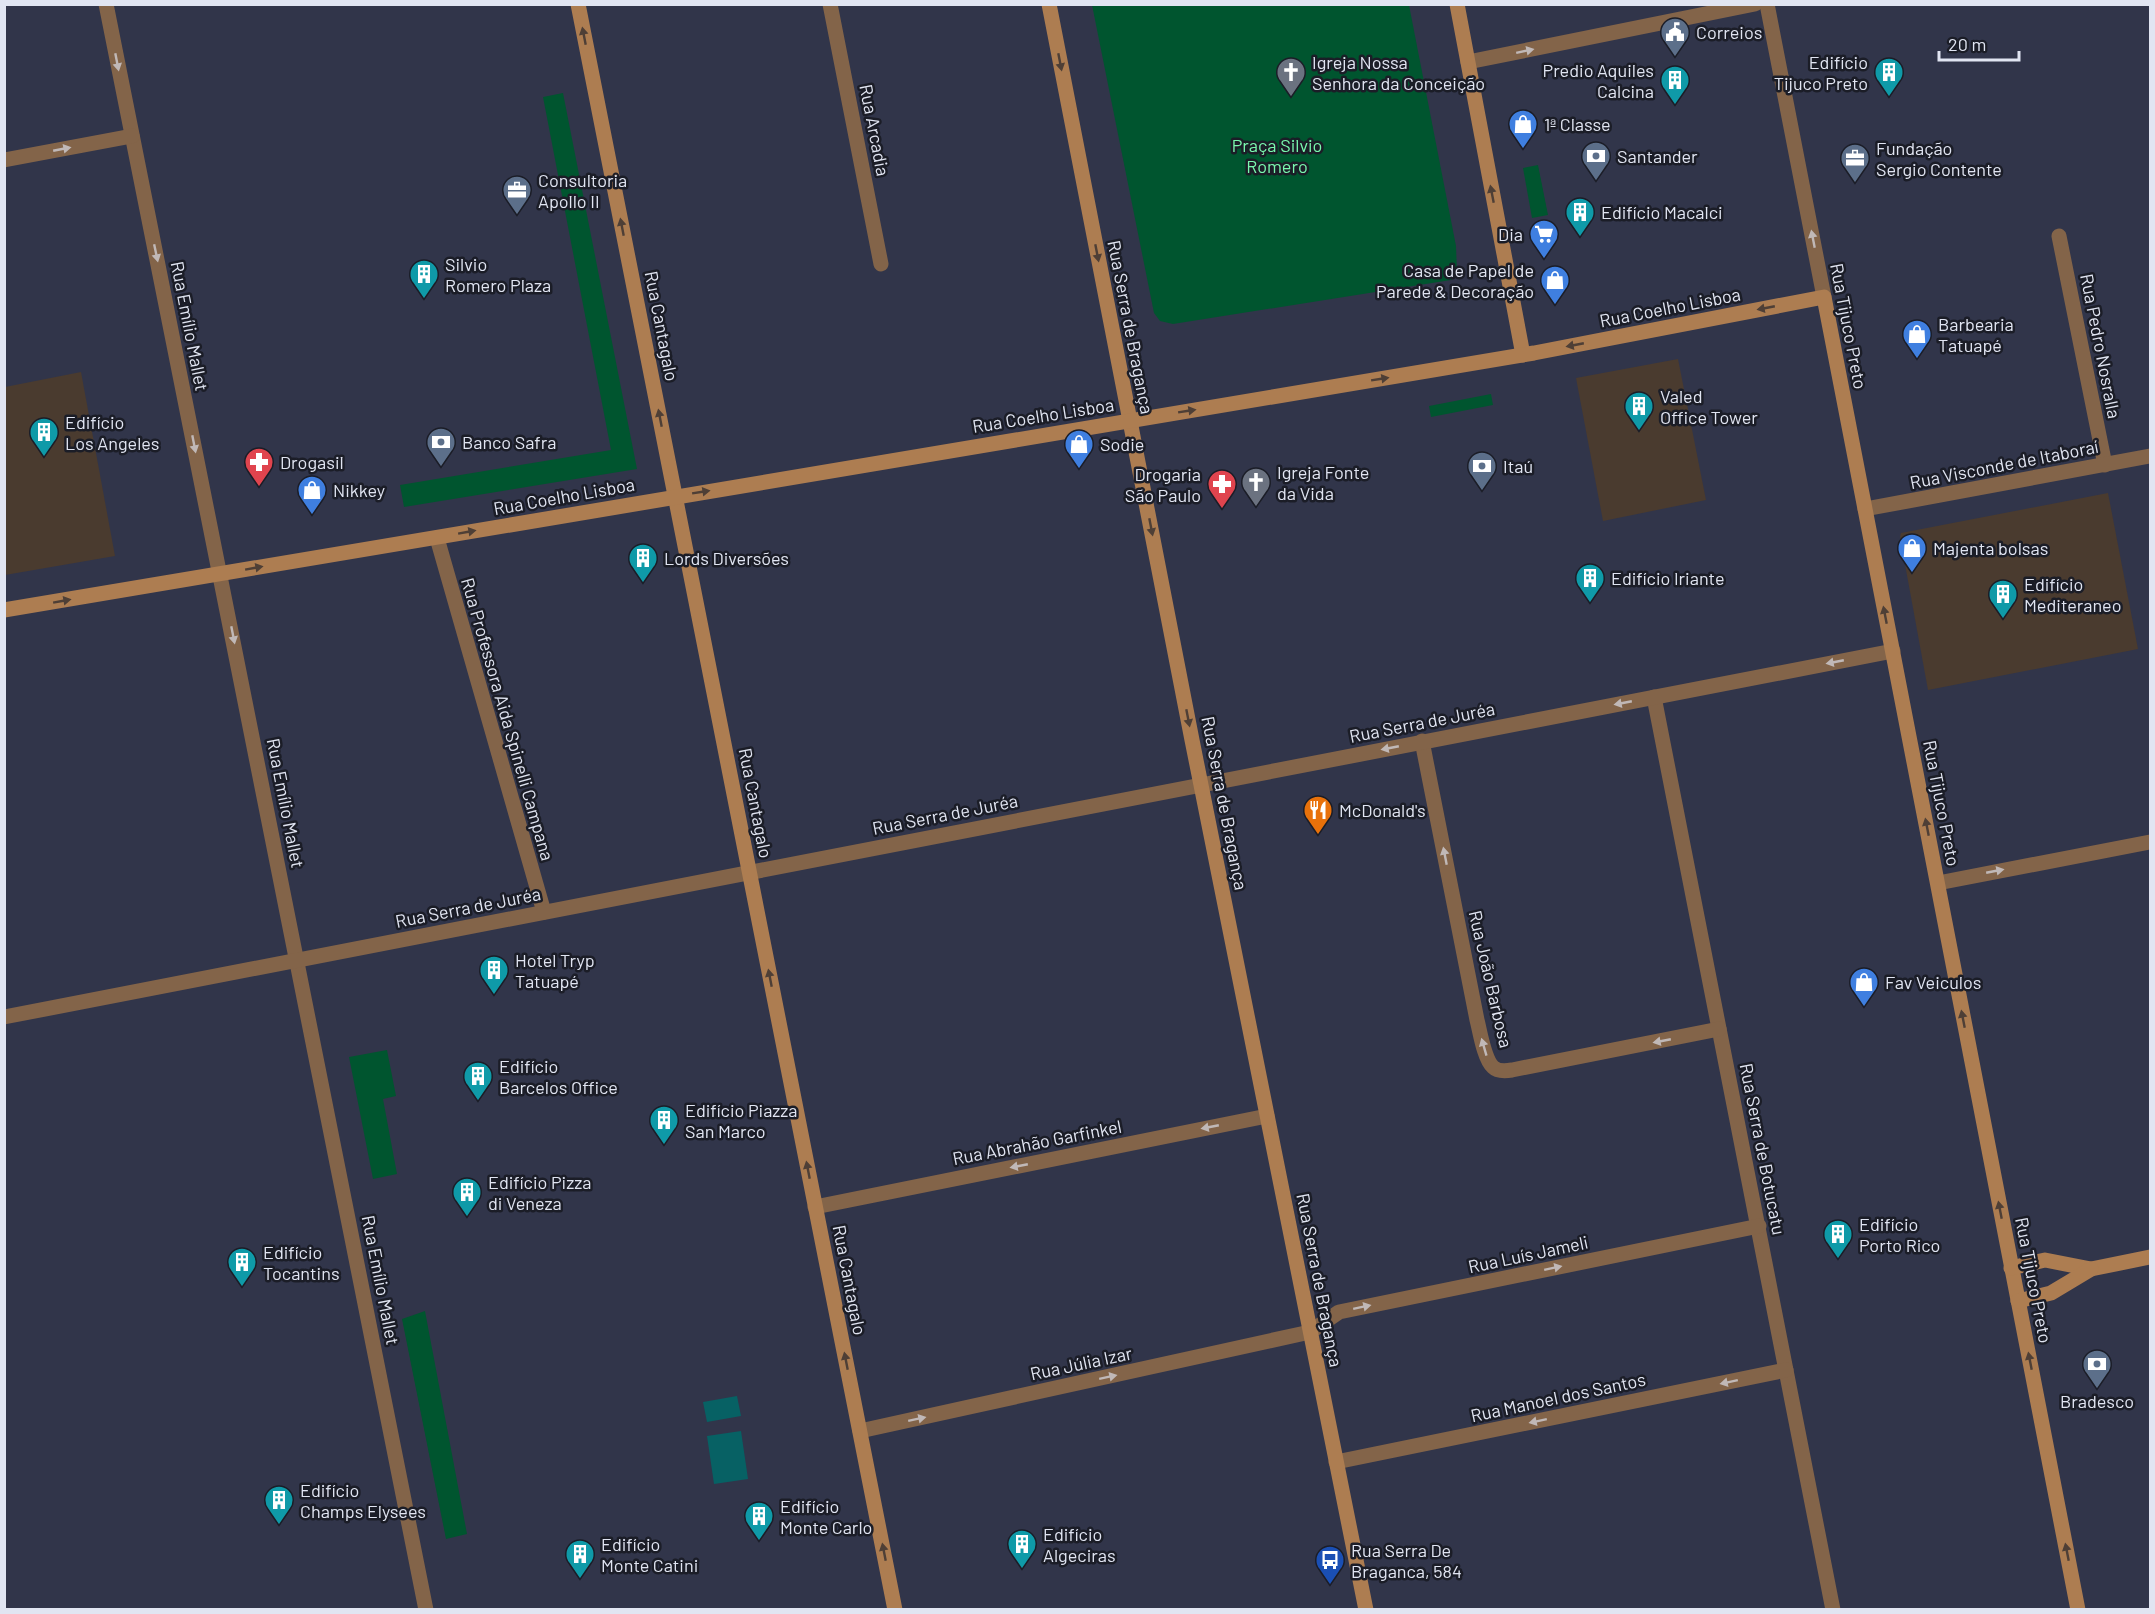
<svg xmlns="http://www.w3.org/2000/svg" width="2155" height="1614" font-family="Barlow,sans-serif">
  <rect width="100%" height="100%" fill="#31354a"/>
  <!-- commercial -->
  <g fill="#4a3b2f">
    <path d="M1678,359L1706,500L1603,521L1576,378Z"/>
    <path d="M81,372L115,556L5,575V387Z"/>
    <path d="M2108,493L2138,649L1928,690L1900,537L1901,533Z"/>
  </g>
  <!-- green -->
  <g fill="#00552f">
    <path d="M1092,5H1409L1456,246L1457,272L1451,280L1173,324L1160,321L1154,313Z"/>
    <path d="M563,93L637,469L404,507L400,485L611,450L543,97Z"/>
    <path d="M1538,165L1548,215L1532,218L1523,168Z"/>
    <path d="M1491,394L1493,405L1431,417L1429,406Z"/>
    <path d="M387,1050L396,1096L383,1099L397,1174L373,1179L349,1057Z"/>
    <path d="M425,1311L467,1534L446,1539L402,1319Z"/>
  </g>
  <!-- water -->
  <g fill="#076164">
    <path d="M737,1396L741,1416L707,1422L703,1402Z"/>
    <path d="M741,1431L748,1479L714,1484L707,1436Z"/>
  </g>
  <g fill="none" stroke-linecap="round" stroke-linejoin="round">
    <!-- street -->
    <g stroke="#836449" stroke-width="15">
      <path d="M106,4L426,1610"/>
      <path d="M830,4L881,264"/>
      <path d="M1767,4L1824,297"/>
      <path d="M1468,62L1755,4"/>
      <path d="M4,160L132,136"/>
      <path d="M2059,236L2105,465"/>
      <path d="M1865,509L2150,456"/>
      <path d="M437,538L544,912"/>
      <path d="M1654,697L1833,1610"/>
      <path d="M1422,741L1477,1020C1480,1031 1484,1059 1493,1067C1498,1072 1506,1071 1512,1070L1719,1029"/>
      <path d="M1938,883L2150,842"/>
      <path d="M4,1017L1893,651"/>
      <path d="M815,1207L1267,1116"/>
      <path d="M860,1431L1310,1332L1339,1312L1759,1226"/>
      <path d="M1336,1462L1786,1370"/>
    </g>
    <!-- secondary -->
    <g stroke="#ad7d51" stroke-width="15">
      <path d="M578,4L895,1610"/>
      <path d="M1049,4L1192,740L1366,1610"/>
      <path d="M1457,4L1523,355"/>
      <path d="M4,610L1534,353L1824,297L2078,1610"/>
      <path d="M2011,1268L2045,1260L2091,1269L2150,1257"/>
      <path d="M2018,1301L2051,1293L2091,1269"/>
    </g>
  </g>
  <!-- one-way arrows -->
  <defs><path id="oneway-solid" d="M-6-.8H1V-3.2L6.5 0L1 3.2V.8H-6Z" transform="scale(1.5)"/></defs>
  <g fill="#4e3f36">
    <use href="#oneway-solid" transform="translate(584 36) rotate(-101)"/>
    <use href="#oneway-solid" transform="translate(1060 62) rotate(79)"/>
    <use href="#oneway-solid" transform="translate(1492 194) rotate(-101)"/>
    <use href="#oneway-solid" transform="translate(622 227) rotate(-101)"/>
    <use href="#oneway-solid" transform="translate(1097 253) rotate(79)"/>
    <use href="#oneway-solid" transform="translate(1766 308) rotate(169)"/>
    <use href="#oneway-solid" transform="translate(1575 345) rotate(169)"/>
    <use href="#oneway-solid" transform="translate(1380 379) rotate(-9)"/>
    <use href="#oneway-solid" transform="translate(1187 411) rotate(-9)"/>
    <use href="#oneway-solid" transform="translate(660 418) rotate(-101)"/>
    <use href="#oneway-solid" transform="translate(701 492) rotate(-9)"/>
    <use href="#oneway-solid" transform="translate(1151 527) rotate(79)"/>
    <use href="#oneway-solid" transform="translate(467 532) rotate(-10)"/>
    <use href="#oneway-solid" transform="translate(254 568) rotate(-10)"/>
    <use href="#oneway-solid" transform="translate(62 601) rotate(-10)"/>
    <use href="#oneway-solid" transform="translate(1885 615) rotate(-101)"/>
    <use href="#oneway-solid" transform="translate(1188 718) rotate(79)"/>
    <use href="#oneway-solid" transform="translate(1927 827) rotate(-101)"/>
    <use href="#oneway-solid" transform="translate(770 978) rotate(-101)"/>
    <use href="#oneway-solid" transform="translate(1963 1019) rotate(-101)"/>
    <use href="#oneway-solid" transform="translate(808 1170) rotate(-101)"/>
    <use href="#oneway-solid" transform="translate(2000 1210) rotate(-101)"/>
    <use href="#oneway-solid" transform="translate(846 1361) rotate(-101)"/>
    <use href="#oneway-solid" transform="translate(2030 1361) rotate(-101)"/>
    <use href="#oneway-solid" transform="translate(884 1552) rotate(-101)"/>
    <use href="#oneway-solid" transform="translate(2067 1552) rotate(-101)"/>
  </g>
  <g fill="#c0b8b7">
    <use href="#oneway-solid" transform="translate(1525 51) rotate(-12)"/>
    <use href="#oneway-solid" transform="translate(117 62) rotate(79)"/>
    <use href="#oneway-solid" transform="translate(62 149) rotate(-11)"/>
    <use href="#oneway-solid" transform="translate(1813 239) rotate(-101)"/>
    <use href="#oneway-solid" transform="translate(156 253) rotate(78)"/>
    <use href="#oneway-solid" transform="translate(194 444) rotate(79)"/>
    <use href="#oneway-solid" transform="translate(233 635) rotate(79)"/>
    <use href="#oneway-solid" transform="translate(1835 662) rotate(169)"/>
    <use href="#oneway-solid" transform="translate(1623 703) rotate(169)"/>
    <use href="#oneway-solid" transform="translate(1390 748) rotate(169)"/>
    <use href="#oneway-solid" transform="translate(1445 856) rotate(-101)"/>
    <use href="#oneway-solid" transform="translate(1995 871) rotate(-11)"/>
    <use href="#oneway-solid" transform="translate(1662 1041) rotate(169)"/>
    <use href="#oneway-solid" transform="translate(1484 1047) rotate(-106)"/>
    <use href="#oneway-solid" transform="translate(1210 1127) rotate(169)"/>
    <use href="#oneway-solid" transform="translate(1019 1166) rotate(169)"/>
    <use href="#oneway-solid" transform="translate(1553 1268) rotate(-12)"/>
    <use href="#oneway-solid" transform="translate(1362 1307) rotate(-12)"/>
    <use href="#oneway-solid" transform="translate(1108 1377) rotate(-12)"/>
    <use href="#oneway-solid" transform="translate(1729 1382) rotate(168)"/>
    <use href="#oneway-solid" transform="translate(917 1419) rotate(-12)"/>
    <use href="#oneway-solid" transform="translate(1538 1421) rotate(168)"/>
  </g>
  <!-- icons -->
  <defs>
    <g id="civic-pin" transform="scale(1.5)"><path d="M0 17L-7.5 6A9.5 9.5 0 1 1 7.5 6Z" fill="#5c6f8a" stroke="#1b1d27"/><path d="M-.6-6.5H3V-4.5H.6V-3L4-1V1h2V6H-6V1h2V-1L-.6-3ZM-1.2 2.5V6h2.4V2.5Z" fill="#fff"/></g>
    <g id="church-pin" transform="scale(1.5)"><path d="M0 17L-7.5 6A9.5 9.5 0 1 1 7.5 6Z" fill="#6b7280" stroke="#1b1d27"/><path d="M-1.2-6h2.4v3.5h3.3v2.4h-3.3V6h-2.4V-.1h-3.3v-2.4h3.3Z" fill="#fff"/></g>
    <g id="building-pin" transform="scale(1.5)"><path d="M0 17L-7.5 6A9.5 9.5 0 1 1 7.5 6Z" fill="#0f9aa8" stroke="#1b1d27"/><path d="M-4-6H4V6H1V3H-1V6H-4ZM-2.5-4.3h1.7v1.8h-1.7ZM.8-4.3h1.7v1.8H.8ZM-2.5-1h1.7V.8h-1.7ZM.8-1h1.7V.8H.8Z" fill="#fff"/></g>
    <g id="shop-pin" transform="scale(1.5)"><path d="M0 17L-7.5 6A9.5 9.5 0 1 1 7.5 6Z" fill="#3f7fe0" stroke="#1b1d27"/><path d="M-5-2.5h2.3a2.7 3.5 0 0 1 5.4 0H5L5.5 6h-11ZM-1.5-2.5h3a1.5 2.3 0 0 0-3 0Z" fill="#fff"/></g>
    <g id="bank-pin" transform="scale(1.5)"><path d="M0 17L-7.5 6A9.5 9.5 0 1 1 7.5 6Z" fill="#5c6f8a" stroke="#1b1d27"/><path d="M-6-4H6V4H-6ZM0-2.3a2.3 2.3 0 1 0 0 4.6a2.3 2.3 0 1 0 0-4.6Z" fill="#fff"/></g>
    <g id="office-pin" transform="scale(1.5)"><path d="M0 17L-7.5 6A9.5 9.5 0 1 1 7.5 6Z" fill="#5c6f8a" stroke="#1b1d27"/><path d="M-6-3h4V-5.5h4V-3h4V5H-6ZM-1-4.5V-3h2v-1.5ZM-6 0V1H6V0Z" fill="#fff"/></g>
    <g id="supermarket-pin" transform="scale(1.5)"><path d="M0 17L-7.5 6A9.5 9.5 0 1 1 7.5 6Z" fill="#3f7fe0" stroke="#1b1d27"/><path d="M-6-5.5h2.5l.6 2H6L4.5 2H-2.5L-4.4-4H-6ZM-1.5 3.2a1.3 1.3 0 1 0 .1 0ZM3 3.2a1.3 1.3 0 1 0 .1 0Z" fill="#fff"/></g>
    <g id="pharmacy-pin" transform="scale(1.5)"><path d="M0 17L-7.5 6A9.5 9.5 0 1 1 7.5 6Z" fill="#e0444e" stroke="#1b1d27"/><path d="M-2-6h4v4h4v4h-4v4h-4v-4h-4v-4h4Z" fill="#fff"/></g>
    <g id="restaurant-pin" transform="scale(1.5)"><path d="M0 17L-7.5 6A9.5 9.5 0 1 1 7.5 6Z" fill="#e8710a" stroke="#1b1d27"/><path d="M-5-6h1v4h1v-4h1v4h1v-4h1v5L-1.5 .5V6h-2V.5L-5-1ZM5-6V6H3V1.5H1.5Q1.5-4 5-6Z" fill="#fff"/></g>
    <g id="bus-pin" transform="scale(1.5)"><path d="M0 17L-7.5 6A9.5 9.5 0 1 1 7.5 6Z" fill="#1a4fb4" stroke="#1b1d27"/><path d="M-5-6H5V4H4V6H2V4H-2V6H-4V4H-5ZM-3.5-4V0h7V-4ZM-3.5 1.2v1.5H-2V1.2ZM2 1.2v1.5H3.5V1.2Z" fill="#fff"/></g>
  </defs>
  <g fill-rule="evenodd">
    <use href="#civic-pin" x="1675" y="32"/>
    <use href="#church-pin" x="1291" y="72"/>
    <use href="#building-pin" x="1889" y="72"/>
    <use href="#building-pin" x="1675" y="80"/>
    <use href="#shop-pin" x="1523" y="124"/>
    <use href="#bank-pin" x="1596" y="156"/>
    <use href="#office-pin" x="1855" y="158"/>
    <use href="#office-pin" x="517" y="190"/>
    <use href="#building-pin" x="1580" y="212"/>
    <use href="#supermarket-pin" x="1544" y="234"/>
    <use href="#building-pin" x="424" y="274"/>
    <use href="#shop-pin" x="1555" y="280"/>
    <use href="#shop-pin" x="1917" y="334"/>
    <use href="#building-pin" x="1639" y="406"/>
    <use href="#building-pin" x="44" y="432"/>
    <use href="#bank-pin" x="441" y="442"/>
    <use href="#shop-pin" x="1079" y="444"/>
    <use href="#pharmacy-pin" x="259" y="462"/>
    <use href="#bank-pin" x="1482" y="466"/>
    <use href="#church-pin" x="1256" y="482"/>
    <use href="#pharmacy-pin" x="1222" y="484"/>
    <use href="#shop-pin" x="312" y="490"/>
    <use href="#shop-pin" x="1912" y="548"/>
    <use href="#building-pin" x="643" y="558"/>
    <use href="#building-pin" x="1590" y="578"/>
    <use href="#building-pin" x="2003" y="594"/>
    <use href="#restaurant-pin" x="1318" y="810"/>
    <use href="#building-pin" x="494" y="970"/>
    <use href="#shop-pin" x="1864" y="982"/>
    <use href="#building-pin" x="478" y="1076"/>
    <use href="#building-pin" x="664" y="1120"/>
    <use href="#building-pin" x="467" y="1192"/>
    <use href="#building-pin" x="1838" y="1234"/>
    <use href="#building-pin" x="242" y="1262"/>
    <use href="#bank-pin" x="2097" y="1364"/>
    <use href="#building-pin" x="279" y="1500"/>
    <use href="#building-pin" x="759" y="1516"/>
    <use href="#building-pin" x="1022" y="1544"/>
    <use href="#building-pin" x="580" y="1554"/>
    <use href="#bus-pin" x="1330" y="1560"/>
  </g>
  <g text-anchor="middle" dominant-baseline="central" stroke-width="5" stroke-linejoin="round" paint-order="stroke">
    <!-- poi labels -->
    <g font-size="18" fill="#e1e5f2" stroke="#1b1d27" text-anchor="start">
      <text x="1696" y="32">Correios</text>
      <text x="1312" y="62">Igreja Nossa<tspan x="1312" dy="21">Senhora da Conceição</tspan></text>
      <text x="1868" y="62" text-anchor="end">Edifício<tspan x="1868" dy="21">Tijuco Preto</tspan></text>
      <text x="1654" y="70" text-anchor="end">Predio Aquiles<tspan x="1654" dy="21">Calcina</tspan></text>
      <text x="1544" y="124">1ª Classe</text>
      <text x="1876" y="148">Fundação<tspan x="1876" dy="21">Sergio Contente</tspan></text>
      <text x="1617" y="156">Santander</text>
      <text x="538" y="180">Consultoria<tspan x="538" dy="21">Apollo II</tspan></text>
      <text x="1601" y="212">Edifício Macalci</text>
      <text x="1523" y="234" text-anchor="end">Dia</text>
      <text x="445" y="264">Silvio<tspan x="445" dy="21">Romero Plaza</tspan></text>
      <text x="1534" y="270" text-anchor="end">Casa de Papel de<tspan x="1534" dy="21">Parede &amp; Decoração</tspan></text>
      <text x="1938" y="324">Barbearia<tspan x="1938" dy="21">Tatuapé</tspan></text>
      <text x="1660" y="396">Valed<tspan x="1660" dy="21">Office Tower</tspan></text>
      <text x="65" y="422">Edifício<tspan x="65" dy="21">Los Angeles</tspan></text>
      <text x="462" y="442">Banco Safra</text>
      <text x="1100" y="444">Sodie</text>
      <text x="280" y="462">Drogasil</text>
      <text x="1503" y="466">Itaú</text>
      <text x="1277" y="472">Igreja Fonte<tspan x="1277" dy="21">da Vida</tspan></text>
      <text x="1201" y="474" text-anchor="end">Drogaria<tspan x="1201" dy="21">São Paulo</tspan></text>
      <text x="333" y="490">Nikkey</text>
      <text x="1933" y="548">Majenta bolsas</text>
      <text x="664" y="558">Lords Diversões</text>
      <text x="1611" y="578">Edifício Iriante</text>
      <text x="2024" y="584">Edifício<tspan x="2024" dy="21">Mediteraneo</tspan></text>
      <text x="1339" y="810">McDonald's</text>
      <text x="515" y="960">Hotel Tryp<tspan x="515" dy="21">Tatuapé</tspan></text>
      <text x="1885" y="982">Fav Veiculos</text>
      <text x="499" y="1066">Edifício<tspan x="499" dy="21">Barcelos Office</tspan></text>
      <text x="685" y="1110">Edifício Piazza<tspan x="685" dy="21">San Marco</tspan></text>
      <text x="488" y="1182">Edifício Pizza<tspan x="488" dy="21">di Veneza</tspan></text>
      <text x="1859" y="1224">Edifício<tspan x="1859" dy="21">Porto Rico</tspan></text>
      <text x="263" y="1252">Edifício<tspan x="263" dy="21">Tocantins</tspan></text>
      <text x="2097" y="1401" text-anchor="middle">Bradesco</text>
      <text x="300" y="1490">Edifício<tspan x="300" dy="21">Champs Elysees</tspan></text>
      <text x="780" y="1506">Edifício<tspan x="780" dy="21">Monte Carlo</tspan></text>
      <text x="1043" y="1534">Edifício<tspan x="1043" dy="21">Algeciras</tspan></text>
      <text x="601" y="1544">Edifício<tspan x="601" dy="21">Monte Catini</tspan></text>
      <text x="1351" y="1550">Rua Serra De<tspan x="1351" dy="21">Braganca, 584</tspan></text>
    </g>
    <!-- street labels -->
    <g font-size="18" fill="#e1e5f2" stroke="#1b1d27">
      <text transform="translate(875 130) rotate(79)">Rua Arcadia</text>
      <text transform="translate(1670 307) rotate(-11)">Rua Coelho Lisboa</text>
      <text transform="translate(190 326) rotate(79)">Rua Emílio Mallet</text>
      <text transform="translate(662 326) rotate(79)">Rua Cantagalo</text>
      <text transform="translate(1849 326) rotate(79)">Rua Tijuco Preto</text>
      <text transform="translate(1131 327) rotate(79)">Rua Serra de Bragança</text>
      <text transform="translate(2101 346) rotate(79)">Rua Pedro Nosralla</text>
      <text transform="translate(1043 415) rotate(-9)">Rua Coelho Lisboa</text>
      <text transform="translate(2004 464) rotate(-11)">Rua Visconde de Itaboraí</text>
      <text transform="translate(564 496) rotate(-10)">Rua Coelho Lisboa</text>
      <text transform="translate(508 719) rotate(74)">Rua Professora Aida Spinelli Campana</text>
      <text transform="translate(1422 722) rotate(-11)">Rua Serra de Juréa</text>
      <text transform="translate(286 803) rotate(79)">Rua Emílio Mallet</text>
      <text transform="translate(756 803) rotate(79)">Rua Cantagalo</text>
      <text transform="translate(1225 803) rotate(79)">Rua Serra de Bragança</text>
      <text transform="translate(1942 803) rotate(79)">Rua Tijuco Preto</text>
      <text transform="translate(945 814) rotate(-11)">Rua Serra de Juréa</text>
      <text transform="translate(468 907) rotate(-11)">Rua Serra de Juréa</text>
      <text transform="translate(1491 979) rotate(77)">Rua João Barbosa</text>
      <text transform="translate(1037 1142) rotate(-11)">Rua Abrahão Garfinkel</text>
      <text transform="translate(1763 1149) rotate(79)">Rua Serra de Botucatu</text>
      <text transform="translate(1528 1254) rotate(-12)">Rua Luís Jameli</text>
      <text transform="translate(381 1280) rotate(79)">Rua Emílio Mallet</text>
      <text transform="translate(850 1280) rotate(79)">Rua Cantagalo</text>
      <text transform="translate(1320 1280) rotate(79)">Rua Serra de Bragança</text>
      <text transform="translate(2034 1280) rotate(79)">Rua Tijuco Preto</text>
      <text transform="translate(1081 1363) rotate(-12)">Rua Júlia Izar</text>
      <text transform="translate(1558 1397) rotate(-12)">Rua Manoel dos Santos</text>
    </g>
    <!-- park labels -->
    <g font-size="18" fill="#7af9af" stroke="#1b1d27">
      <text x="1277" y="145">Praça Silvio<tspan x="1277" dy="21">Romero</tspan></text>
    </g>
  </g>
  <!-- border -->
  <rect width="2155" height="1614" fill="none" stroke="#e1e5f2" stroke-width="12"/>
  <!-- scale -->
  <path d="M1939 51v9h80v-9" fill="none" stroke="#e1e5f2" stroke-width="3"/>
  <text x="1948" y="51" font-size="18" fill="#e1e5f2" stroke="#1b1d27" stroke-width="4.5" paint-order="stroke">20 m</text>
</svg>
